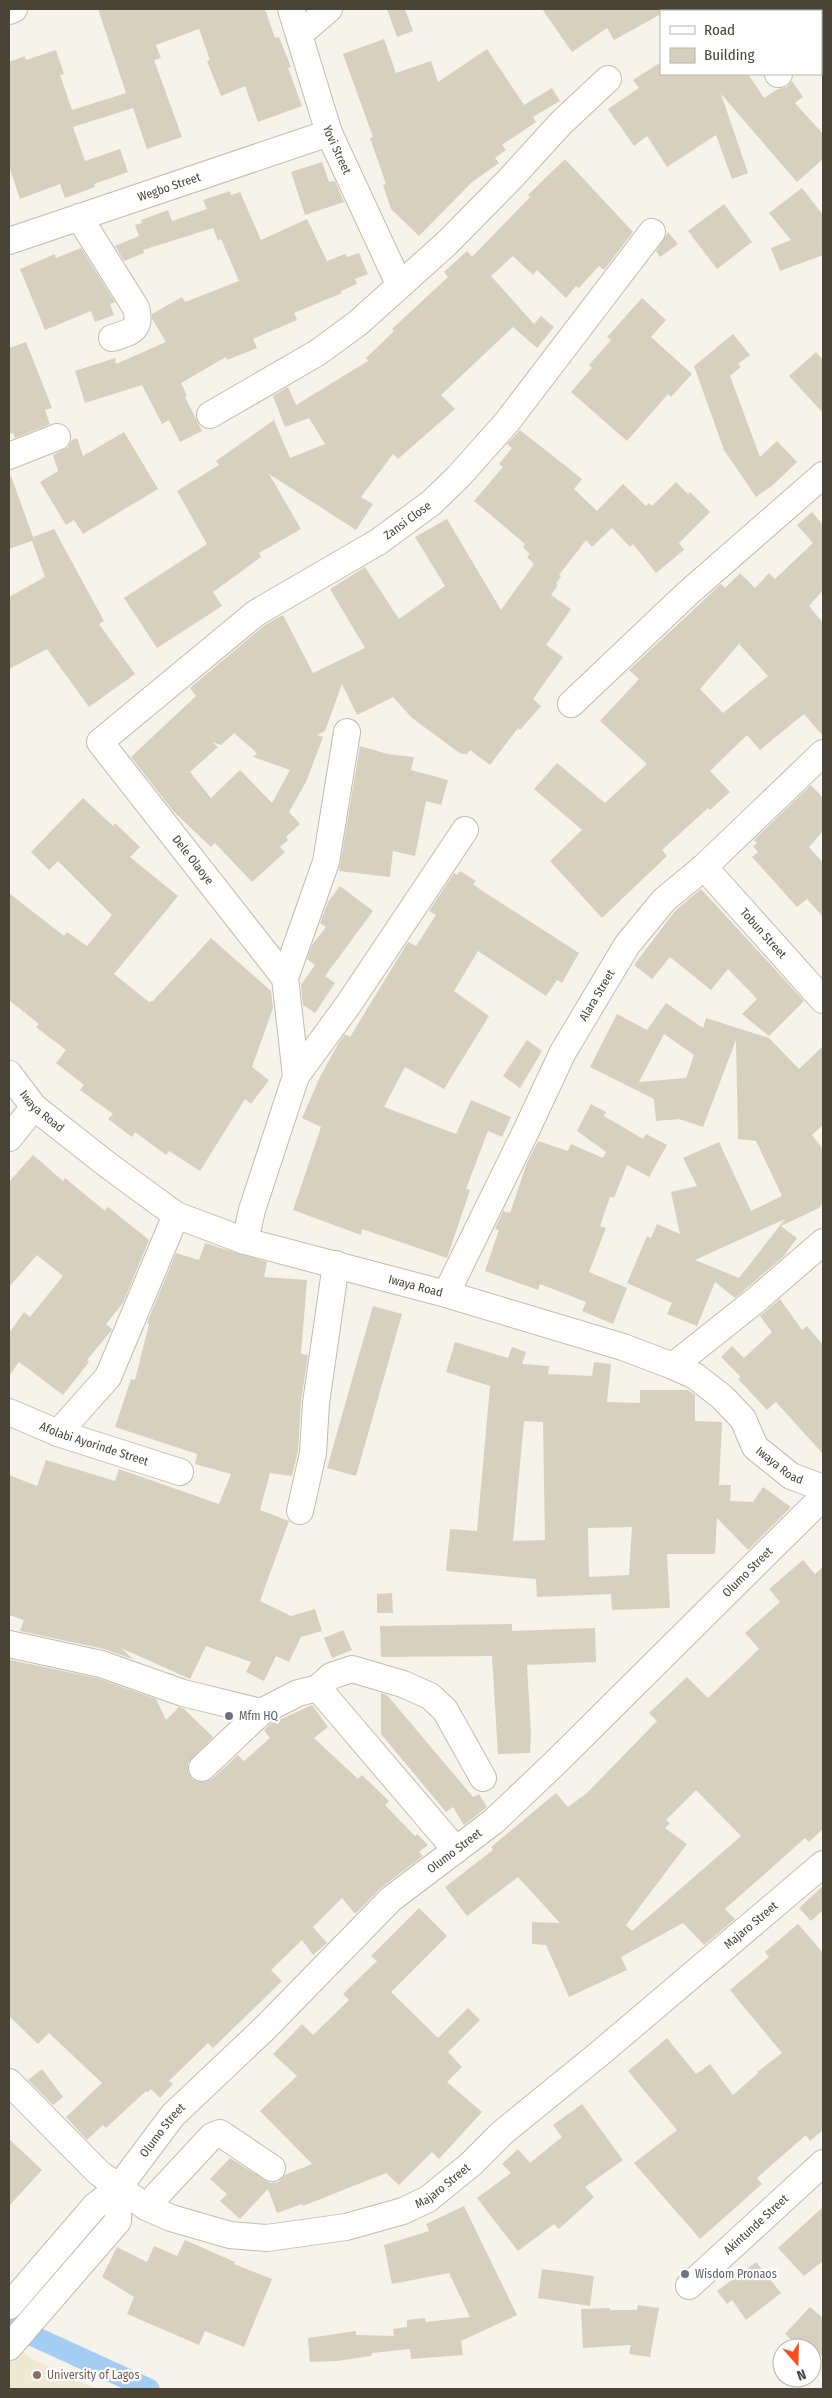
<svg xmlns="http://www.w3.org/2000/svg" width="832" height="2398" font-family="'Fira Sans Condensed',sans-serif">
  <rect width="100%" height="100%" fill="#f5f3ea"/>
  <!-- education -->
  <path fill="#efe9d3" d="M9,2341L34,2360L97,2389H9Z"/>
  <g fill="none" stroke-linecap="round" stroke-linejoin="round">
    <!-- canal -->
    <path stroke="#a4cdf4" stroke-width="21" d="M9,2320L20,2330L149,2389"/>
  </g>
  <!-- building -->
  <g fill="#d8d0be" fill-rule="evenodd">
    <path d="M98,9H265L275,38L279,37L291,67L288,68L302,106L258,122L245,86L221,96L207,61L210,60L199,29L156,45L161,58L154,60L182,137L147,149L133,108L73,127L85,161L120,149L128,172L94,184L95,187L65,198L60,184L20,199L9,166V62L25,56L26,60L56,50L64,74L60,75L72,110L126,93Z"/>
    <path d="M387,9H405L413,31L397,37Z"/>
    <path d="M542,9H671L661,11V14L614,40L607,28L572,52Z"/>
    <path d="M384,39L396,73L431,61L438,82L487,49L524,105L552,88L560,101L533,117L536,122L502,145L506,150L495,158L499,163L472,182L419,236L391,209L383,185L386,184L370,138L373,137L343,54Z"/>
    <path d="M661,62V74H748L764,98L778,89L787,87L792,81L803,97L795,103L823,134V159L797,182L721,94L748,173L732,179L716,135L667,167L647,136L634,146L608,109L639,88L633,80Z"/>
    <path d="M565,159L633,232L604,270L599,266L579,288L576,286L566,298L537,270L533,275L513,256L491,276L534,324L541,316L554,327L537,348L513,327L441,395L455,409L398,459L393,454L361,497L373,504L356,530L269,474L301,529L259,553L261,557L213,592L222,606L157,648L124,598L207,544L177,491L219,465L216,461L274,420L290,458L325,444L309,418L285,427L273,396L288,387L296,405L368,361L366,358L394,331L392,329L448,277L444,272L467,251L472,257L530,197L528,195Z"/>
    <path d="M322,162L329,182L335,181L344,202L305,215L291,172Z"/>
    <path d="M802,188L823,215V255L780,271L771,248L791,240L769,213Z"/>
    <path d="M230,191L231,195L240,192L261,240L307,219L327,261L345,254L347,257L359,253L368,274L355,279L357,284L341,291L342,293L294,313L297,320L253,339L257,348L227,360L226,357L181,383L187,396L185,397L202,431L180,442L169,420L162,424L142,385L85,403L75,371L115,358L116,364L166,342L152,319V314L182,297L185,302L239,281L221,239L218,241L213,228L143,250L144,253L124,261L115,246L139,236L135,225L142,223L141,220L168,210L172,221L207,209L203,200Z"/>
    <path d="M724,204L752,242L717,269L688,231Z"/>
    <path d="M668,232L678,244L660,257L656,251Z"/>
    <path d="M81,248L115,302L110,304L114,315L95,322L91,311L45,330L20,269L55,254L56,258Z"/>
    <path d="M642,298L666,320L651,337L692,374L671,397L668,394L627,441L571,392L592,368L589,365L611,340L607,337Z"/>
    <path d="M733,334L750,355L738,364L741,367L730,376L760,457L777,441L797,462L773,485L756,497L724,450L694,366Z"/>
    <path d="M26,342L52,408L45,410L50,424L15,438L13,433L9,434V348Z"/>
    <path d="M816,352L823,360V413L789,376Z"/>
    <path d="M520,430L582,479L574,489L597,511L623,484L646,506L649,503L652,506L676,482L688,494L690,492L710,512L679,543L684,550L656,573L633,544L630,547L612,528L592,547L586,540L559,575L561,576L556,584L558,585L551,595L571,609L546,645L563,657L533,699L541,706L520,730L518,728L490,765L470,750L467,754H461L412,718L393,697L357,715L342,684L325,731L317,735L323,737L306,782L289,812L300,824L286,837L288,840L280,847L285,852L252,882L215,843L211,847L174,812L131,757L196,696L190,688L265,625L283,615L313,673L365,648L330,589L365,567L399,619L445,586L415,537L447,519L501,610L534,564L527,557L530,554L523,547L525,544L474,501L503,467L499,464L512,448L507,444ZM234,733L257,753L253,757L290,770L272,803L240,770L211,798L190,772L218,747L212,742L221,745Z"/>
    <path d="M124,432L158,489L83,534L74,520L66,525L40,482L58,471L53,455L68,447L72,440L77,438L83,456Z"/>
    <path d="M9,476H11L33,537L54,529L104,621L99,624L135,674L89,707L47,649L9,669V597L45,577L32,541L9,549Z"/>
    <path d="M812,512L823,525V590L809,606L823,623V736L804,714L760,750L747,735L710,771L730,792L710,810L708,808L662,850L667,856L602,918L550,861L582,830L534,789L557,763L605,803L647,764L600,721L639,679L629,670L721,584L725,588L740,573L755,588L769,573L775,579L813,543L797,525ZM739,644L768,676L723,713L700,689Z"/>
    <path d="M360,746L388,754L414,757L411,770L448,780L441,805L426,801L415,856L393,851L390,877L339,871Z"/>
    <path d="M811,785L823,798V831L809,847L823,863V917L807,899L797,907L752,857L758,852L753,846L757,843L754,840Z"/>
    <path d="M83,798L113,826L115,823L140,847L130,857L178,896L114,974L149,1002L153,1001L211,938L271,991L273,1008L252,1067L269,1080L251,1104L245,1099L200,1171L169,1151L166,1155L135,1132L132,1137L108,1119L113,1114L80,1090L84,1085L56,1063L66,1050L36,1027L39,1024L9,1000V893L64,936L67,932L87,946L112,915L58,861L49,870L31,852Z"/>
    <path d="M460,871L476,881L473,884L481,890L579,953L562,983L557,980L546,996L478,951L454,991L489,1016L444,1089L405,1067L384,1107L456,1134L471,1100L511,1117L502,1137L488,1131L466,1189L470,1190L447,1258L362,1229L361,1235L293,1210L321,1127L302,1118L320,1077L338,1044L345,1034L350,1037L408,942L416,946L436,915L429,911L454,873L457,875Z"/>
    <path d="M340,886L373,911L325,976L335,983L315,1013L303,1005L301,985L315,965L307,959L312,945L326,927L320,923L328,902Z"/>
    <path d="M701,889L804,1001L769,1036L742,1014L757,999L728,969L711,990L670,957L652,979L634,965L675,911Z"/>
    <path d="M666,1003L703,1028L706,1018L769,1038L799,1069L823,1046V1125L812,1135L823,1149V1203L819,1208L781,1226L797,1238L784,1256L735,1298L715,1282L697,1326L667,1314L672,1303L627,1283L647,1236L651,1238L657,1224L680,1234L671,1192L697,1186L683,1158L719,1142L751,1211L782,1196L756,1141L738,1139L736,1040L703,1127L679,1119L656,1121L654,1099L590,1067L617,1014L647,1030ZM664,1034L694,1055L686,1078L639,1082ZM785,1219L739,1278L695,1260Z"/>
    <path d="M527,1040L542,1051L520,1088L503,1076Z"/>
    <path d="M591,1104L606,1112L604,1116L643,1139L646,1134L667,1145L649,1177L627,1165L614,1198L610,1197L600,1226L606,1228L589,1272L627,1288L613,1324L582,1311L586,1302L540,1284L538,1290L485,1271L499,1230L495,1229L503,1211L510,1213L527,1163L538,1141L568,1151L571,1144L603,1158L606,1152L577,1131Z"/>
    <path d="M33,1155L63,1181L65,1178L105,1211L108,1207L149,1240L123,1303L106,1324L112,1329L111,1331L87,1360L89,1362L63,1395L19,1362L9,1376V1333L24,1312L30,1317L63,1276L37,1255L9,1287V1182Z"/>
    <path d="M205,1243L267,1262L264,1277L307,1280L301,1354L308,1355L301,1401L298,1451L292,1476L270,1473L260,1510L289,1521L260,1601L291,1616L315,1609L322,1631L301,1637L289,1662L276,1656L264,1681L246,1672L251,1662L206,1646L190,1679L121,1648L133,1659L104,1649L20,1631L24,1620L9,1615V1475L37,1486L46,1460L115,1481L119,1469L219,1504L231,1474L195,1464L197,1454L115,1427L131,1379L135,1380L149,1324L147,1323L176,1253L199,1260Z"/>
    <path d="M780,1299L802,1330L807,1326L823,1345V1454L776,1402L767,1410L738,1379L741,1377L721,1357L732,1346L744,1358L772,1332L760,1316Z"/>
    <path d="M373,1306L402,1314L356,1476L327,1468Z"/>
    <path d="M455,1342L508,1358L512,1347L526,1352L522,1364L549,1366L548,1374L592,1376L594,1362L611,1364L607,1402L640,1403V1390H688L695,1395V1421L722,1422L719,1485H731L730,1501L753,1502L763,1487L791,1507L748,1550L717,1518L715,1554H667L670,1608L612,1610L611,1594L537,1597L536,1579L446,1571L450,1529L477,1531L490,1386L446,1372ZM524,1421L543,1422L545,1540L513,1541ZM632,1527L629,1575L589,1577L588,1528Z"/>
    <path d="M803,1560L815,1574L823,1567V1829L809,1842L805,1838L725,1909L735,1919L704,1945L683,1923L621,1957L627,1970L569,1997L546,1945L532,1944V1922L560,1923L518,1877L467,1916L445,1887L493,1850L491,1847L556,1793L568,1807L587,1793L657,1721L649,1713L687,1677L708,1698L759,1649L745,1633L780,1602L769,1589ZM696,1790L741,1836L632,1931L626,1925L687,1844L665,1828L670,1823L666,1820Z"/>
    <path d="M392,1593L393,1613H377V1594Z"/>
    <path d="M512,1624V1631L595,1628L596,1662L527,1665L531,1734L530,1753L498,1754L492,1656L381,1657L380,1626Z"/>
    <path d="M343,1630L352,1650L332,1658L324,1638Z"/>
    <path d="M10,1660L97,1678L156,1699L166,1720L179,1707L184,1709L213,1737L188,1763V1772L192,1779L198,1782H206L212,1779L238,1755L244,1761L270,1738L264,1730L270,1724L312,1705L328,1727L314,1738L358,1779L362,1775L389,1801L385,1805L415,1836L417,1834L428,1845L419,1852L423,1856L382,1887L355,1914L342,1898L313,1927L327,1943L313,1955L302,1940L271,1970L282,1981L213,2048L208,2043L169,2081L173,2084L160,2098L151,2089L148,2092L146,2091L106,2128L103,2125L87,2140L66,2117L102,2083L49,2033L38,2044L9,2016V1661Z"/>
    <path d="M381,1693L387,1695L473,1797L479,1794L487,1807L464,1825L453,1807L446,1812L381,1734Z"/>
    <path d="M823,1886V1910L811,1921L799,1908Z"/>
    <path d="M419,1908L447,1936L391,1992L438,2038L468,2008L480,2020L448,2052L462,2067L447,2082L482,2112L439,2159L432,2152L399,2185L386,2173L303,2206L302,2204L277,2213L268,2189L240,2219L220,2201L227,2194L210,2179L230,2158L270,2183L278,2182L285,2175L312,2164L260,2111L297,2076L273,2054L302,2024L313,2035L349,2000L343,1994L377,1961L371,1956Z"/>
    <path d="M798,1924L823,1953V2130L810,2141L806,2135L757,2178L762,2184L700,2239L634,2163L677,2130L628,2071L667,2038L696,2074L710,2064L733,2095L758,2073L757,2072L782,2053L730,1990L769,1957L765,1952Z"/>
    <path d="M42,2069L63,2097L53,2105L28,2080Z"/>
    <path d="M582,2104L623,2160L585,2187L594,2197L559,2229L554,2224L518,2251L477,2198L511,2173L502,2164L518,2149L530,2163L562,2137L553,2125Z"/>
    <path d="M9,2139L42,2170L9,2206Z"/>
    <path d="M464,2206L517,2315L461,2341L463,2355L411,2359L410,2349L372,2353L371,2356L337,2361L310,2362L308,2338L356,2331V2335L394,2336L393,2329L407,2327V2320L425,2318L426,2322L470,2317L449,2273L392,2284L384,2245L429,2231L426,2224Z"/>
    <path d="M823,2207V2261L804,2276L778,2248Z"/>
    <path d="M185,2240L235,2262L234,2264L272,2279L244,2347L205,2331L199,2345L127,2314L134,2297L102,2277L117,2247L147,2262L154,2246L177,2256Z"/>
    <path d="M756,2262L781,2293L746,2320L732,2300L727,2304L717,2291Z"/>
    <path d="M542,2269L594,2276L590,2306L538,2298Z"/>
    <path d="M638,2305L659,2308L650,2357L629,2354L631,2345L583,2348L581,2309L610,2308V2310H637Z"/>
    <path d="M810,2307L823,2318V2357L804,2340L798,2346L785,2334Z"/>
  </g>
  <g fill="none" stroke-linecap="round" stroke-linejoin="round">
    <!-- minor casing -->
    <g stroke="#c2bcab" stroke-width="28">
      <g id="minor">
        <path id="s1" d="M291,9L329,133L399,284"/>
        <path d="M722,9L724,11"/>
        <path d="M9,11L14,9"/>
        <path d="M300,34L329,9"/>
        <path d="M821,52L823,51"/>
        <path d="M778,74H779"/>
        <path d="M79,217L136,308C142,330 131,332 112,338"/>
        <path id="s2" d="M9,241L329,133"/>
        <path d="M210,415L317,353L358,323L447,243L510,179L561,123L608,79"/>
        <path d="M9,456L57,437"/>
        <path d="M571,704L688,593L823,475"/>
        <path id="s3" d="M704,867L823,1000"/>
        <path id="s4" d="M285,978L100,742L256,613L378,542L431,503L459,476L507,422L652,232"/>
        <path id="s5" d="M9,1074L34,1107L109,1166L176,1215L245,1241L446,1294L623,1347L673,1366L695,1376L722,1397L743,1419L755,1447L791,1476L823,1488"/>
        <path d="M296,1076L348,1005L465,830"/>
        <path d="M9,1138L34,1107"/>
        <path d="M245,1241L252,1210L296,1076L285,978L326,862L347,732"/>
        <path id="s6" d="M446,1294L526,1131L563,1052L627,945L664,900L704,867L823,753"/>
        <path d="M673,1366L756,1300L823,1242"/>
        <path id="s7" d="M9,1412L58,1433L180,1472"/>
        <path d="M58,1433L108,1377L176,1215"/>
        <path d="M300,1511L313,1453L316,1403L336,1264"/>
        <path d="M9,1644L101,1664L183,1693L261,1712"/>
        <path d="M318,1688L456,1850"/>
        <path d="M202,1768L261,1712L298,1693L318,1688L331,1676L352,1669L403,1684L430,1696L445,1710L483,1778"/>
        <path id="s8" d="M9,2082L99,2173L146,2207L171,2218L230,2235L267,2238L346,2227L403,2211L428,2199L471,2164L502,2133L599,2054L823,1864"/>
        <path d="M146,2207L212,2136L220,2133L272,2168"/>
        <path id="s9" d="M689,2286L823,2163"/>
        <path id="s10" d="M9,2306L95,2206L119,2187L173,2115L265,2028L391,1899L494,1821L555,1763L823,1497"/>
        <path d="M9,2347L118,2221L119,2187"/>
      </g>
    </g>
    <!-- minor -->
    <use href="#minor" stroke="#fff" stroke-width="26"/>
  </g>
  <!-- markers -->
  <g fill="#6b7280" stroke="#fff" stroke-width="2">
    <circle cx="229" cy="1716" r="5"/>
    <circle cx="685" cy="2274" r="5"/>
  </g>
  <circle fill="#8d6e63" stroke="#fff" stroke-width="2" cx="37" cy="2375" r="5"/>
  <g text-anchor="middle" dominant-baseline="central" stroke-width="4.5" stroke-linejoin="round" paint-order="stroke">
    <!-- street labels -->
    <g font-size="12" fill="#4a4437" stroke="#fff">
      <text stroke="none"><textPath href="#s1" startOffset="148">Yovi Street</textPath></text>
      <text stroke="none"><textPath href="#s2" startOffset="169">Wegbo Street</textPath></text>
      <text stroke="none"><textPath href="#s4" startOffset="680">Zansi Close</textPath></text>
      <text transform="translate(193 860) rotate(52)">Dele Olaoye</text>
      <text stroke="none"><textPath href="#s3" startOffset="89">Tobun Street</textPath></text>
      <text stroke="none"><textPath href="#s6" startOffset="335">Alara Street</textPath></text>
      <text stroke="none"><textPath href="#s5" startOffset="50">Iwaya Road</textPath></text>
      <text stroke="none"><textPath href="#s5" startOffset="470">Iwaya Road</textPath></text>
      <text stroke="none"><textPath href="#s7" startOffset="91">Afolabi Ayorinde Street</textPath></text>
      <text stroke="none"><textPath href="#s5" startOffset="890">Iwaya Road</textPath></text>
      <text stroke="none"><textPath href="#s10" startOffset="1044">Olumo Street</textPath></text>
      <text stroke="none"><textPath href="#s10" startOffset="639">Olumo Street</textPath></text>
      <text stroke="none"><textPath href="#s8" startOffset="902">Majaro Street</textPath></text>
      <text stroke="none"><textPath href="#s10" startOffset="234">Olumo Street</textPath></text>
      <text stroke="none"><textPath href="#s8" startOffset="498">Majaro Street</textPath></text>
      <text stroke="none"><textPath href="#s9" startOffset="91">Akintunde Street</textPath></text>
    </g>
    <!-- worship labels -->
    <g font-size="12" fill="#5b616d" stroke="#fff" text-anchor="start">
      <text x="239" y="1716">Mfm HQ</text>
      <text x="695" y="2274">Wisdom Pronaos</text>
    </g>
    <!-- education labels -->
    <g font-size="12" fill="#785e54" stroke="#fff" text-anchor="start">
      <text x="47" y="2375">University of Lagos</text>
    </g>
  </g>
  <!-- border -->
  <rect width="832" height="2398" fill="none" stroke="#4a4437" stroke-width="20"/>
  <!-- legend -->
  <rect x="660" y="10" width="162" height="65" fill="#ffffff" stroke="#b7b4af"/>
  <rect x="670" y="26" width="25" height="8" fill="#ffffff" stroke="#b7b4af"/>
  <text x="704" y="35" font-size="15" fill="#4a4437">Road</text>
  <rect x="670" y="48" width="25" height="15" fill="#d8d0be" stroke="#b7b4af"/>
  <text x="704" y="60" font-size="15" fill="#4a4437">Building</text>
  <!-- north arrow -->
  <g transform="translate(797 2363) rotate(160)"><circle r="24" fill="#ffffff" stroke="#b7b4af"/>
  <path d="M0-4L9 19L0 12L-9 19Z" fill="#ff4c17"/>
  <text y="-8" font-size="14" font-weight="bold" text-anchor="middle" fill="#4a4437">N</text>
  </g>
</svg>
